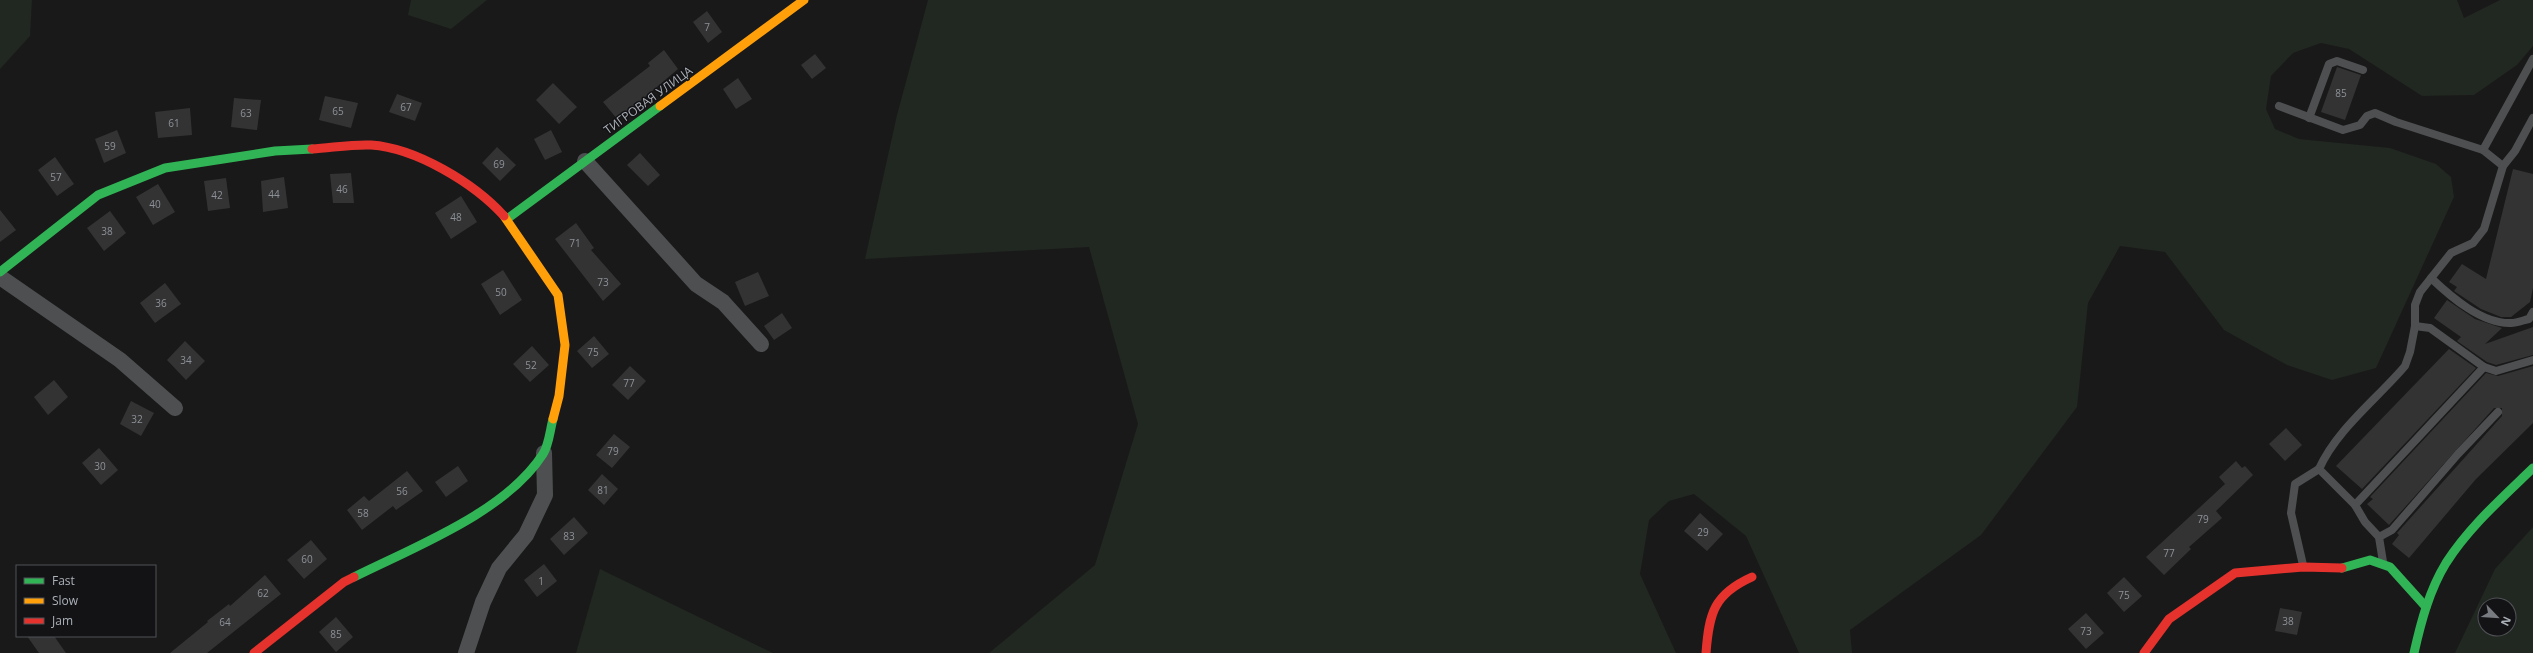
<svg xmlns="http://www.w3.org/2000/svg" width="2533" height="653" font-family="'Open Sans',sans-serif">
  <rect width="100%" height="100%" fill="#191919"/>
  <!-- green -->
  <g fill="#212721" fill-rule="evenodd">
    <path d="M0,0H32L30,36L0,69Z"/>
    <path d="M411,0H487L451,29L408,15Z"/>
    <path d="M928,0H2457L2464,18L2500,0H2533V46L2517,65L2474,95L2422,96L2349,49L2321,43L2293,53L2271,76L2266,109L2275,129L2299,139L2390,148L2436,164L2451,177L2454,197L2376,368L2332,380L2287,365L2224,330L2165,252L2120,246L2088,303L2077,407L1981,535L1850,630L1852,653H1799L1746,536L1694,494L1669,501L1649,520L1640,574L1676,653H989L1095,565L1138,424L1089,247L865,259L897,115Z"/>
    <path d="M2533,527V653H2455L2495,569ZM2485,605H2509V629H2485Z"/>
    <path d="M600,569L773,653H576Z"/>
  </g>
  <!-- building -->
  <g fill="#333334">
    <path d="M707,11L722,32L708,43L693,22Z"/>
    <path d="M664,50L678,69L618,120L603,102L650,66L648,63Z"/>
    <path d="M815,54L826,68L812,79L801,65Z"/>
    <path d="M2337,67L2361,75L2345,120L2321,112Z"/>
    <path d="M738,78L752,99L736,109L723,89Z"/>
    <path d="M553,83L577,107L559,124L536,100Z"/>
    <path d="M397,94L422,103L415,121L389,112Z"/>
    <path d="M325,96L358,103L351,128L319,120Z"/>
    <path d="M234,98L261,100L257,130L231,127Z"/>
    <path d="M190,108L192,135L158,138L155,112Z"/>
    <path d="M117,130L126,153L104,163L95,139Z"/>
    <path d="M551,130L562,152L545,160L534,139Z"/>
    <path d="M497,147L516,165L500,181L482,163Z"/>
    <path d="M640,153L660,175L648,186L627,165Z"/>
    <path d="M55,157L74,184L57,196L38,170Z"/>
    <path d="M2513,169L2533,174V288L2530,302L2511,317H2501L2481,309L2454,291L2457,287L2449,282L2462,264L2486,279Z"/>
    <path d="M351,173L354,203H333L330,174Z"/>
    <path d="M284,177L288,208L263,212L261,181Z"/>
    <path d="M226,178L230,208L208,211L204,181Z"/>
    <path d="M158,184L175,212L153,225L136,197Z"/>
    <path d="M461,196L477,222L451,239L435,213Z"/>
    <path d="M0,210L16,230L0,242Z"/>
    <path d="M110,211L126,233L104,251L87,228Z"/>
    <path d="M576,223L594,248L591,250L621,284L603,301L555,239Z"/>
    <path d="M503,270L522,300L500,315L481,284Z"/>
    <path d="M758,272L769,296L745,306L735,282Z"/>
    <path d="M165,283L181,304L155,323L140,303Z"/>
    <path d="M2447,300L2475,319L2502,328L2485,344L2533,327V355L2496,365L2487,362L2457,341L2461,337L2434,318Z"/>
    <path d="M782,313L792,328L774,340L764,326Z"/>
    <path d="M594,336L609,354L592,368L577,351Z"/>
    <path d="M185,341L205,361L186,380L167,360Z"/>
    <path d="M532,346L549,365L530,382L513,364Z"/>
    <path d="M2449,349L2476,368L2362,489L2336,466Z"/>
    <path d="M630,366L646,381L628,400L612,385Z"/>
    <path d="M2533,366V423L2476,479L2409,558L2392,544L2399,535L2397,533L2502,416V408H2494L2389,525L2367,504L2373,499L2370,497L2486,373L2498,376Z"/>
    <path d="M54,380L68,397L48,415L34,397Z"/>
    <path d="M131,401L154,413L141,436L120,424Z"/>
    <path d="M2286,428L2302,445L2285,461L2269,444Z"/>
    <path d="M614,434L630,447L612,468L596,455Z"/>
    <path d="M99,448L118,470L101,485L82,463Z"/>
    <path d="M2236,461L2242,468L2245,466L2253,475L2216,511L2222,518L2189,547L2191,549L2164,575L2146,557L2225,484L2219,477Z"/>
    <path d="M458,466L468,481L446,497L435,482Z"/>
    <path d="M407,471L423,491L396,510L393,506L362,530L347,510L364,496L369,501Z"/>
    <path d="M602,474L618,489L604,505L588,490Z"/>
    <path d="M1700,513L1723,534L1707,551L1684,531Z"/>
    <path d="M574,517L588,533L564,555L550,539Z"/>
    <path d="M311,540L327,559L304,579L287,560Z"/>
    <path d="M544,564L557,581L537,597L524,580Z"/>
    <path d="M265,575L281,594L207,653H170L208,622L207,621L229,604L230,606Z"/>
    <path d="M2124,577L2142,596L2124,612L2107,593Z"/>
    <path d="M2280,608L2302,612L2297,635L2275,631Z"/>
    <path d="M2086,613L2104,633L2086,649L2068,629Z"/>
    <path d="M336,617L353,637L336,652L319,632Z"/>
    <path d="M27,636H54L66,653H39Z"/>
  </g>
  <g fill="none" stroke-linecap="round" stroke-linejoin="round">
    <!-- lane -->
    <g stroke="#4d4f51" stroke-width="8">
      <path d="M2279,106L2343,130L2360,125L2367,116L2375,113L2396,122L2483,150L2503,166"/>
      <path d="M2309,118L2329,64L2337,61L2363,70"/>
      <path d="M2483,150L2533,59"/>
      <path d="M2431,278C2451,297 2482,324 2511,323C2517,323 2524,320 2529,319L2533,312"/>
      <path d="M2415,326L2430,328L2484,367L2496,371L2533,360"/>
      <path d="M2355,505L2484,367"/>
      <path d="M2379,537L2392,530L2458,454L2498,412"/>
      <path d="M2383,562L2379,537L2365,522L2355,505L2319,469C2337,429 2377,399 2405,366L2410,352L2415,326V305L2420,292L2451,253L2473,243L2484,229L2503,166L2515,151L2533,118"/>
      <path d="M2303,565L2291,513L2295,484L2319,469"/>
    </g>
    <!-- street -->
    <g stroke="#4d4f51" stroke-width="16">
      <path d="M585,161L696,284L723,302L761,344"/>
      <path d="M0,277L120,360L175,408"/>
      <path d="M466,653L483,602L499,568L526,535L545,495L544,453"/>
    </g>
    <!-- fast -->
    <g stroke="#30b455" stroke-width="9">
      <path d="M507,219L660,106"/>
      <path d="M0,272L98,195L165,168L275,151L312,149"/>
      <path d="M2342,568L2370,560L2390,567L2426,607"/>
      <path d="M354,577C414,547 506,512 543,454C549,445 550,430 553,419"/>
      <path d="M2414,653C2421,622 2429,591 2446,563C2469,527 2502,498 2533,468"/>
    </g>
    <!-- slow -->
    <g stroke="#ff9f0a" stroke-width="9">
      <path d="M660,106L804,0"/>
      <path d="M504,216L558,295L565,345L559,396L553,419"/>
    </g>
    <!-- jam -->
    <g stroke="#e5322d" stroke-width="9">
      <path d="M312,149C331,148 352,144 371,145C416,148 474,183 504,216"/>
      <path d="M254,653L344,582L354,577"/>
      <path d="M1706,653C1709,613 1714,594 1752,577"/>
      <path d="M2144,653L2169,619L2235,573L2303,567L2342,568"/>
    </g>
  </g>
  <g text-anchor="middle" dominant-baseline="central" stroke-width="3" stroke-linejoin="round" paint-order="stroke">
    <!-- number labels -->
    <g font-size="10" fill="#8d9298">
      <text x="707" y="27">7</text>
      <text x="2341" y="93">85</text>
      <text x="406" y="107">67</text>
      <text x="338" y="111">65</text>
      <text x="246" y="113">63</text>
      <text x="174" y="123">61</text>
      <text x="110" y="146">59</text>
      <text x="499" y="164">69</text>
      <text x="56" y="177">57</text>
      <text x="342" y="189">46</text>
      <text x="274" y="194">44</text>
      <text x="217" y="195">42</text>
      <text x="155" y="204">40</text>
      <text x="456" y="217">48</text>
      <text x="107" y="231">38</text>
      <text x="575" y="243">71</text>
      <text x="603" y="282">73</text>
      <text x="501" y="292">50</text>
      <text x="161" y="303">36</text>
      <text x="593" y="352">75</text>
      <text x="186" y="360">34</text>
      <text x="531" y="365">52</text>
      <text x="629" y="383">77</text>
      <text x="137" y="419">32</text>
      <text x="613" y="451">79</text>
      <text x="100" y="466">30</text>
      <text x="603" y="490">81</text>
      <text x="402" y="491">56</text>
      <text x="363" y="513">58</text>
      <text x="2203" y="519">79</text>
      <text x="1703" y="532">29</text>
      <text x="569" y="536">83</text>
      <text x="2169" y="553">77</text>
      <text x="307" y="559">60</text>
      <text x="541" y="581">1</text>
      <text x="263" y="593">62</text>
      <text x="2124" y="595">75</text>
      <text x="2288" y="621">38</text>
      <text x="225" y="622">64</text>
      <text x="2086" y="631">73</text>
      <text x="336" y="634">85</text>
    </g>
    <!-- street labels -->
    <g font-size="12" fill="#abb1b9" stroke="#131315">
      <text transform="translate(648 100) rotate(-36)">ТИГРОВАЯ УЛИЦА</text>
    </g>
  </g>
  <!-- legend -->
  <rect x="16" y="565" width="140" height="72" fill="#131315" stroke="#505257"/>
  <rect x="24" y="578" width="20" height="6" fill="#30b455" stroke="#505257"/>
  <text x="52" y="585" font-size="12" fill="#abb1b9">Fast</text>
  <rect x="24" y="598" width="20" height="6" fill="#ff9f0a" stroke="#505257"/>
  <text x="52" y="605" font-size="12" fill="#abb1b9">Slow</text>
  <rect x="24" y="618" width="20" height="6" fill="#e5322d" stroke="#505257"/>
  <text x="52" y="625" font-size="12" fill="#abb1b9">Jam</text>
  <!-- north arrow -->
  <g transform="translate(2497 617) rotate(115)"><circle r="19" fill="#131315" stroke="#505257"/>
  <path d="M0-3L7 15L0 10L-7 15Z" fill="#787c81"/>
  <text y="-6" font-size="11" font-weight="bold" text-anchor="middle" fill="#abb1b9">N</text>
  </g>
</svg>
